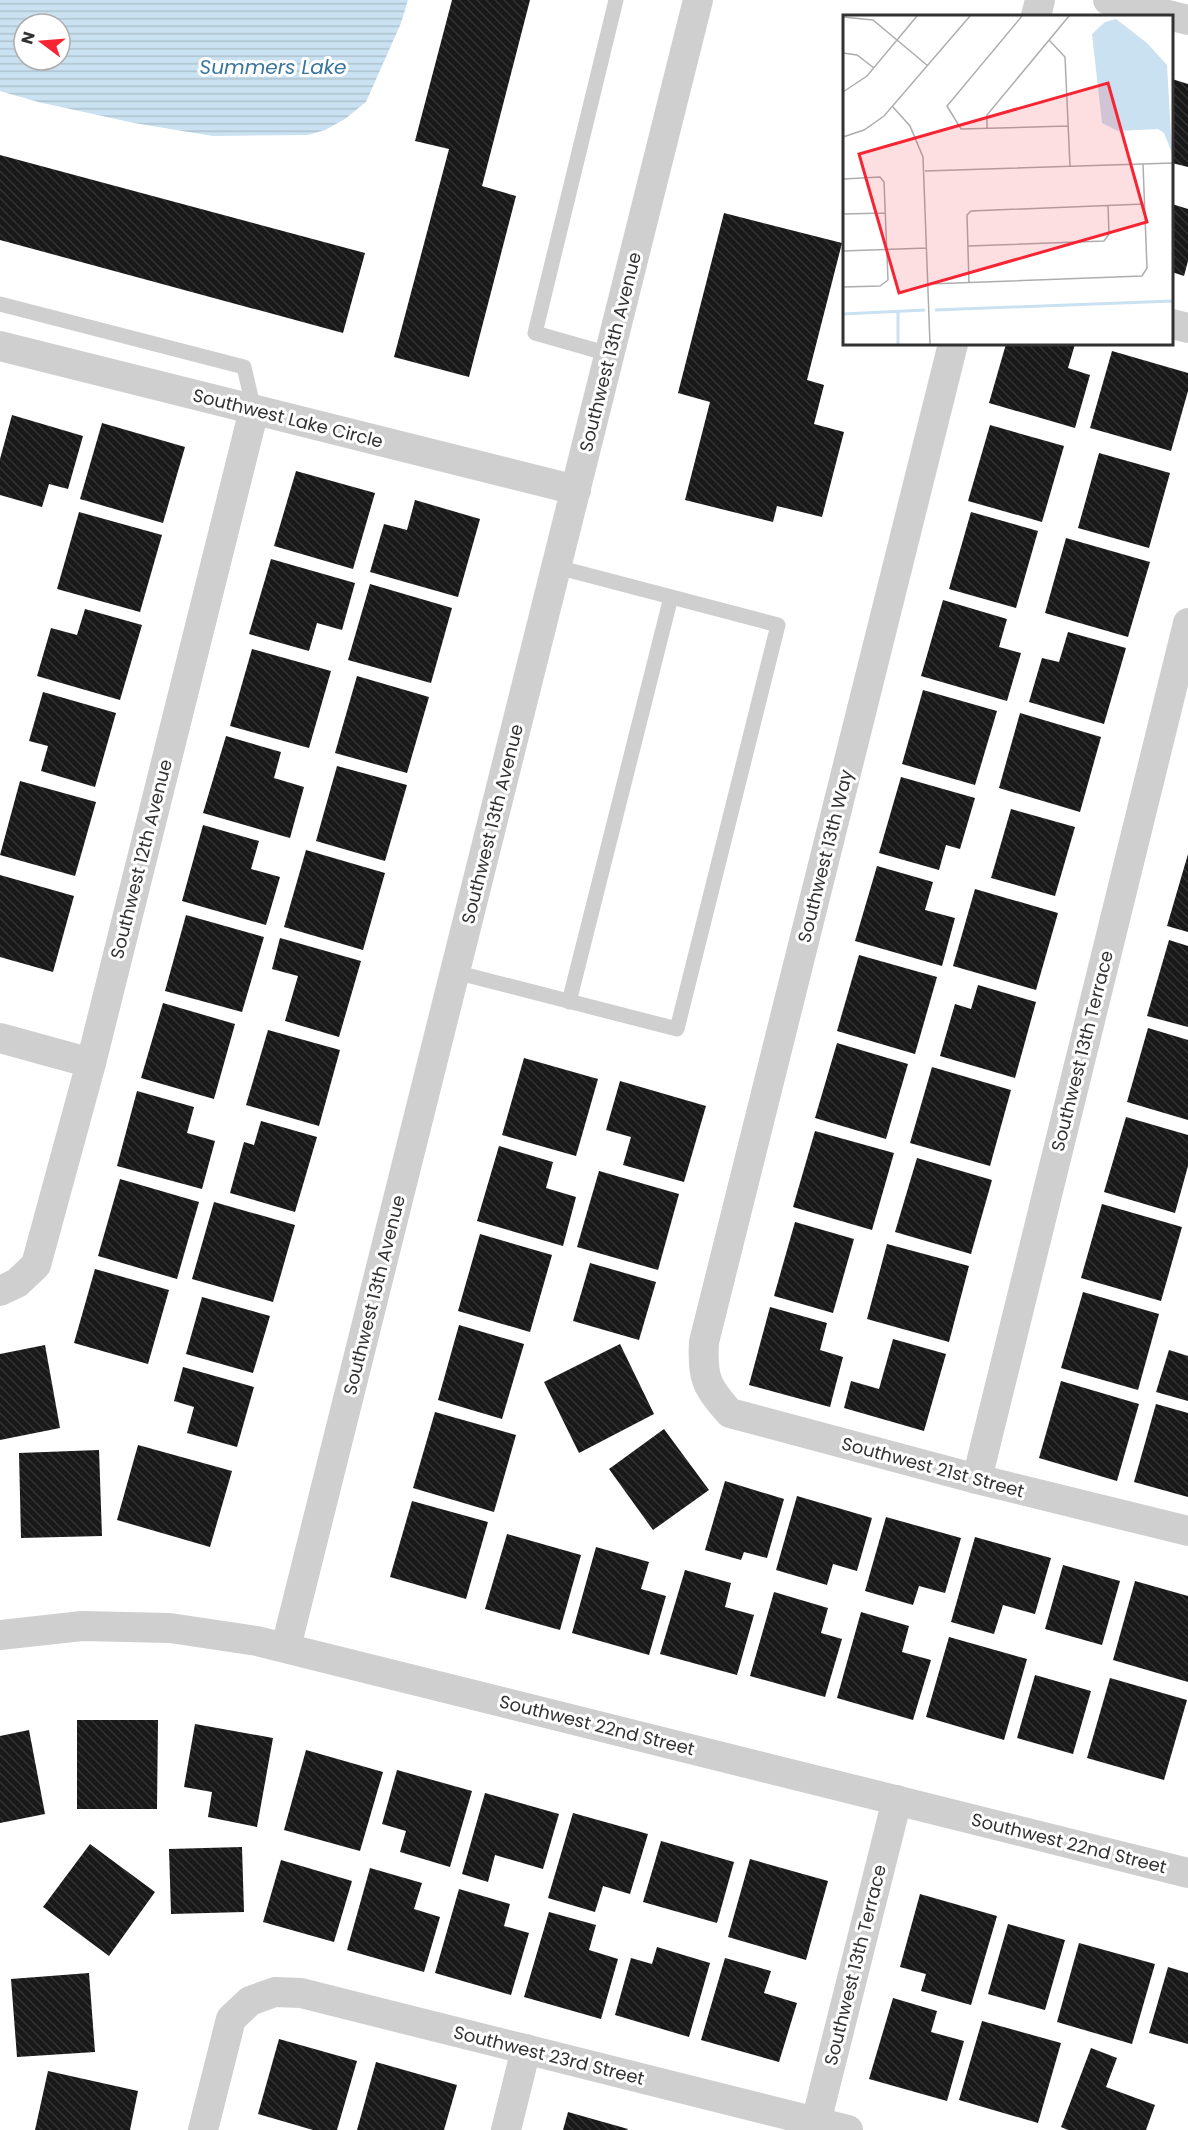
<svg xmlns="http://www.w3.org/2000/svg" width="1188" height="2130" font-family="Poppins,sans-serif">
  <defs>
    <pattern id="water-rules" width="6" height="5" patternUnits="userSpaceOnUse" patternTransform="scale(1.5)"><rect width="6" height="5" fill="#cae1f1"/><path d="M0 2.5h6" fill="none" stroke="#aec2cf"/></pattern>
    <pattern id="building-back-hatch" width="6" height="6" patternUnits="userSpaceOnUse" patternTransform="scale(1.5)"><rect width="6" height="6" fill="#191919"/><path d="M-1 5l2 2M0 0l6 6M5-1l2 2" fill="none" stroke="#323232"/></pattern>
  </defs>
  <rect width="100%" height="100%" fill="#fff"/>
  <!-- water -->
  <path fill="url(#water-rules)" fill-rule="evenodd" d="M0,0H408L401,23L366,102L345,119L325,130L308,135L213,136L134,123L38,102L0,91ZM24,24H60V60H24Z"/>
  <!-- building -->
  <g fill="url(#building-back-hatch)">
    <path d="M452,0H530L482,186L516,196L469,377L394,357L449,149L415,141Z"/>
    <path d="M1172,79L1188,84V167L1172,163Z"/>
    <path d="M0,155L365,253L343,333L0,240Z"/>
    <path d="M1172,204L1188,209V261L1184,276L1172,272Z"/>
    <path d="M724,213L842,243L807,380L824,385L814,424L844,432L822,517L777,506L773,522L685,500L710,402L678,393Z"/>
    <path d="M1006,344H1075L1068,368L1090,375L1075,428L989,403Z"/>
    <path d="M1112,351L1188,373V391L1171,451L1090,428Z"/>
    <path d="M12,415L83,436L68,489L49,484L42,507L0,495V459Z"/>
    <path d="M102,423L185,447L163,523L80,499Z"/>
    <path d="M990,425L1064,446L1042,522L968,501Z"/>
    <path d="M1099,453L1170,473L1149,548L1078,528Z"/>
    <path d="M296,471L375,493L353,569L274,546Z"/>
    <path d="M415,500L480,519L458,597L370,572L384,524L407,530Z"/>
    <path d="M79,512L162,535L140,612L57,589Z"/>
    <path d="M971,512L1038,531L1016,608L949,589Z"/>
    <path d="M1066,538L1150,562L1128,637L1045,613Z"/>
    <path d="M271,559L355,583L342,630L317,623L309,651L249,634Z"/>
    <path d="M370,584L452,608L431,683L348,660Z"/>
    <path d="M943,600L1007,619L999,647L1021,653L1007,701L921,676Z"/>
    <path d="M85,609L142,625L120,700L37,676L51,628L77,635Z"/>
    <path d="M1068,632L1126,648L1104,724L1029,702L1042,658L1059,662Z"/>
    <path d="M252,649L331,671L309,748L230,726Z"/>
    <path d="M357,676L429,697L407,773L335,753Z"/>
    <path d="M923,690L997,711L975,785L902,764Z"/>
    <path d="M43,692L116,713L95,787L41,771L48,746L29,741Z"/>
    <path d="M1020,713L1101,737L1080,812L999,788Z"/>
    <path d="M226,736L281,752L274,778L304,787L290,838L203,813Z"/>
    <path d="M337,766L407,785L385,861L316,841Z"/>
    <path d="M901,777L975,798L960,849L946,845L939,870L879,853Z"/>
    <path d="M20,781L96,802L75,876L0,855Z"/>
    <path d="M1011,809L1075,827L1055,896L991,878Z"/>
    <path d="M203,825L259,841L251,869L280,877L266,925L182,901Z"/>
    <path d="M306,850L385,873L363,950L284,927Z"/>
    <path d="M1188,854V932L1167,926Z"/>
    <path d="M877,866L933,882L925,910L955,918L942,966L855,941Z"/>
    <path d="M0,875L74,896L53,972L0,957Z"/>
    <path d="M975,889L1058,913L1036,990L953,966Z"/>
    <path d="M186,915L264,937L242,1012L165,991Z"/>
    <path d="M280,938L361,961L339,1037L285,1021L298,976L272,969Z"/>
    <path d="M1169,940L1188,946V1027L1147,1016Z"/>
    <path d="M859,955L937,977L915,1054L837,1031Z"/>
    <path d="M978,985L1036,1002L1015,1078L940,1056L955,1004L971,1009Z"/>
    <path d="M163,1003L235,1024L214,1099L141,1078Z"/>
    <path d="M1148,1028L1188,1040V1120L1127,1102Z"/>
    <path d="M268,1030L340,1050L319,1126L246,1105Z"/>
    <path d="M837,1043L908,1064L886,1139L815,1118Z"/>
    <path d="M524,1058L598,1079L576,1156L502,1135Z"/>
    <path d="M932,1067L1011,1090L990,1166L910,1143Z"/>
    <path d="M620,1081L706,1106L684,1182L623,1165L631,1137L606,1130Z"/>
    <path d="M137,1091L194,1107L187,1133L215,1141L202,1189L117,1166Z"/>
    <path d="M1126,1117L1188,1135V1166L1175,1213L1104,1192Z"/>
    <path d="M261,1121L317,1137L295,1212L230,1193L244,1142L254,1145Z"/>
    <path d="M815,1131L894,1153L872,1230L793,1207Z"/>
    <path d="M499,1146L553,1162L546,1188L576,1197L563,1246L477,1221Z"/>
    <path d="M917,1158L992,1180L971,1254L895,1232Z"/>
    <path d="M599,1171L679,1194L658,1270L577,1247Z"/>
    <path d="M120,1179L199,1202L177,1279L98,1256Z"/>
    <path d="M214,1202L295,1225L273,1302L192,1279Z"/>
    <path d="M1102,1204L1182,1227L1161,1301L1081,1278Z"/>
    <path d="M795,1222L854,1239L833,1313L774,1296Z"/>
    <path d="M480,1234L552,1255L530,1332L458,1311Z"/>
    <path d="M887,1244L969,1266L949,1342L867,1319Z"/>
    <path d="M590,1263L656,1282L639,1340L573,1321Z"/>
    <path d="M95,1269L169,1290L148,1364L74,1343Z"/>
    <path d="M1083,1292L1159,1314L1138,1390L1061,1368Z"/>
    <path d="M202,1297L270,1316L253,1373L186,1354Z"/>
    <path d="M770,1307L827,1323L820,1350L843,1357L830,1407L749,1385Z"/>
    <path d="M459,1325L524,1344L502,1419L438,1400Z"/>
    <path d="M893,1339L946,1354L924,1431L844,1408L851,1381L879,1389Z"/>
    <path d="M620,1344L654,1414L579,1453L544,1382Z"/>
    <path d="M45,1345L60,1428L0,1440V1354Z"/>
    <path d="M1169,1350L1188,1356V1401L1156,1392Z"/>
    <path d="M183,1367L254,1387L237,1447L187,1433L194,1407L174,1401Z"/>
    <path d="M1061,1381L1139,1404L1117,1481L1039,1458Z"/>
    <path d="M1156,1404L1188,1413V1497L1134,1482Z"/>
    <path d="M435,1412L516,1435L494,1512L413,1488Z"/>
    <path d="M664,1429L709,1490L653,1530L609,1469Z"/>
    <path d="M138,1445L232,1471L210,1547L117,1520Z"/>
    <path d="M99,1450L102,1536L21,1538L19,1453Z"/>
    <path d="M725,1481L784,1499L767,1558L744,1552L741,1560L705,1550Z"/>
    <path d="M797,1496L872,1518L857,1571L833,1564L827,1585L776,1570Z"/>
    <path d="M412,1501L488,1522L466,1599L390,1577Z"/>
    <path d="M886,1517L961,1538L945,1593L919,1586L913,1605L865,1591Z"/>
    <path d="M507,1534L581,1555L560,1630L485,1609Z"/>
    <path d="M975,1537L1051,1558L1035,1614L1003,1605L994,1634L951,1622Z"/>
    <path d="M596,1547L649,1562L641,1589L666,1596L649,1655L572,1633Z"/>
    <path d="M1063,1565L1120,1581L1102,1645L1045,1629Z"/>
    <path d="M685,1570L731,1583L725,1607L754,1615L737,1675L660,1654Z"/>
    <path d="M1135,1581L1188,1596V1682L1113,1660Z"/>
    <path d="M774,1592L828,1608L821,1633L842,1639L825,1697L750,1676Z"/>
    <path d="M861,1612L909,1626L902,1652L931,1660L913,1720L837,1698Z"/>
    <path d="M949,1637L1027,1659L1004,1740L926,1717Z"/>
    <path d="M1035,1675L1091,1691L1073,1754L1017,1738Z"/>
    <path d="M1110,1678L1187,1700L1164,1780L1087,1758Z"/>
    <path d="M77,1720H158L157,1809H77Z"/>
    <path d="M195,1724L273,1738L257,1827L208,1817L212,1792L184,1787Z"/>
    <path d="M29,1730L45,1814L0,1823V1736Z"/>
    <path d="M306,1750L383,1772L360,1851L284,1830Z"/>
    <path d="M397,1770L472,1791L450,1867L400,1852L406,1831L382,1824Z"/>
    <path d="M485,1793L559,1814L543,1869L495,1855L488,1882L462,1874Z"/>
    <path d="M573,1813L648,1834L630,1894L603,1886L595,1912L548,1898Z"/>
    <path d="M661,1841L734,1862L717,1923L643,1902Z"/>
    <path d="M90,1844L155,1892L109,1956L43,1907Z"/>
    <path d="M242,1847L244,1912L171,1914L169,1849Z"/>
    <path d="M750,1859L828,1881L806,1960L728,1937Z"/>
    <path d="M281,1860L352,1881L334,1942L263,1922Z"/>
    <path d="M370,1868L422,1883L414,1909L440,1917L424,1972L347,1950Z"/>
    <path d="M459,1889L510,1904L504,1926L529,1933L511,1995L435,1973Z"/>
    <path d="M920,1894L997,1916L971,2005L921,1991L926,1974L900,1967Z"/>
    <path d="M549,1912L596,1925L589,1950L618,1959L601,2019L524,1997Z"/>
    <path d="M1008,1924L1065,1940L1045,2010L988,1994Z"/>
    <path d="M1079,1943L1155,1964L1132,2044L1057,2022Z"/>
    <path d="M657,1947L710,1963L689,2037L615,2015L631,1958L652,1964Z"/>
    <path d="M725,1958L771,1971L764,1993L797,2003L779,2062L701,2040Z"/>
    <path d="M1168,1967L1188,1973V2044L1149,2033Z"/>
    <path d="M89,1973L95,2052L17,2057L11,1979Z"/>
    <path d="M893,1998L937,2011L931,2032L964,2041L947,2101L869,2079Z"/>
    <path d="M982,2021L1061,2043L1038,2123L959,2100Z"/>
    <path d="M279,2039L357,2061L337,2130H313L258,2114Z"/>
    <path d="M1091,2048L1117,2058L1106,2087L1155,2105L1146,2130H1068L1061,2127Z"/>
    <path d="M376,2062L457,2085L444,2130H357Z"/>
    <path d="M48,2071L138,2091L130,2130H35Z"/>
    <path d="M568,2112L628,2129L627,2130H563Z"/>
  </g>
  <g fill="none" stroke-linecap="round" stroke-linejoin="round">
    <!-- lane -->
    <g stroke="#cfcfcf" stroke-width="15">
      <path d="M0,304L244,367L254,410"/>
      <path d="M609,354L535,333L616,0"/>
      <path d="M455,972L677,1029L778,625L557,567"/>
      <path d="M569,1002L671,597"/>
    </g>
    <!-- street -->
    <g stroke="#cfcfcf" stroke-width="30">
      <path d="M1108,0L1188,20"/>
      <path d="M1036,16L1040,0"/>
      <path d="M1172,324L1188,328"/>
      <path d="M953,344L704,1342C702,1377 706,1387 730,1413L977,1479L1188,1531"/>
      <path d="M0,346L576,490"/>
      <path d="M0,1038L91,1063"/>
      <path d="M0,1291L17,1283L36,1265L91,1063L254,410"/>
      <path d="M977,1479L1188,623"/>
      <path d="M0,1635L82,1626L170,1628L257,1641L1188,1873"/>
      <path d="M286,1647L698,0"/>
      <path d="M203,2130L231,2019L250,2001L275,1992L301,1993L848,2130"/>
      <path d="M506,2130L526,2049"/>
      <path d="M814,2130L897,1800"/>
    </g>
  </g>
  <g text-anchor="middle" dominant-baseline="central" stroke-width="6" stroke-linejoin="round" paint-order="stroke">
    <!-- street labels -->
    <g font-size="18" fill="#323232" stroke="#fff">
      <text transform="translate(610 352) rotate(-76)">Southwest 13th Avenue</text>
      <text transform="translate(288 418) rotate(14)">Southwest Lake Circle</text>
      <text transform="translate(492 824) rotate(-76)">Southwest 13th Avenue</text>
      <text transform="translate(825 856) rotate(-76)">Southwest 13th Way</text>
      <text transform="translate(141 859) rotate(-76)">Southwest 12th Avenue</text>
      <text transform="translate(1082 1051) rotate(-76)">Southwest 13th Terrace</text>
      <text transform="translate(374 1295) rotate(-76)">Southwest 13th Avenue</text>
      <text transform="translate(933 1467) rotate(15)">Southwest 21st Street</text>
      <text transform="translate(597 1725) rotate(14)">Southwest 22nd Street</text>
      <text transform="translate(1069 1843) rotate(14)">Southwest 22nd Street</text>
      <text transform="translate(855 1965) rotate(-76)">Southwest 13th Terrace</text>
      <text transform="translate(549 2055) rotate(14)">Southwest 23rd Street</text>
    </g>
    <!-- water labels -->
    <g font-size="20" font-style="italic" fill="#36759e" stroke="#fff">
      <text x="273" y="67">Summers Lake</text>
    </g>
  </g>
  <!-- overview -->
  <g transform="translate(843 15)">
    <rect width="330" height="330" fill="#fff"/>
    <path d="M273,4L304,28L324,50L329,138L321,118L315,114L275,116L259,108L249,19L262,7Z" fill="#cae1f1"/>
    <path fill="none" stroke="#cae1f1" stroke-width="3" d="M92,295L330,286M55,296V329M0,299L82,295"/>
    <path fill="none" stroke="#adadad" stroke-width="1.5" d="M179,1L104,91L118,114L225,111M0,2L30,5L85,51M206,25L222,42L227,151M0,38L14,40L31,53M0,77L24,61L74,1M50,92L67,111L80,142L87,329M144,114V100L226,1M0,122L21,115L41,101L127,1M82,156L330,148M0,164L37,162L41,167L45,265L37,271L0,272M0,199L43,198M125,231L261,226L266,219L265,190M0,236L84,233M126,268L124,200L128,196L301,189M86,269L299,261L304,253L300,149"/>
    <path fill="#f72534" fill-opacity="0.15" stroke="#f72534" stroke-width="3" d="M265,68L304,207L56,278L16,139Z"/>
    <rect width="330" height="330" fill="none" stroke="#323232" stroke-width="3"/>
  </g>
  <!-- north arrow -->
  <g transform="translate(42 42) rotate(286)"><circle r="28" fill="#ffffff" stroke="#adadad" stroke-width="1.5"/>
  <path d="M0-4.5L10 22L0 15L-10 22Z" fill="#f72534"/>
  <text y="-9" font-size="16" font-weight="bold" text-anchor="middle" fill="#323232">N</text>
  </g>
</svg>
